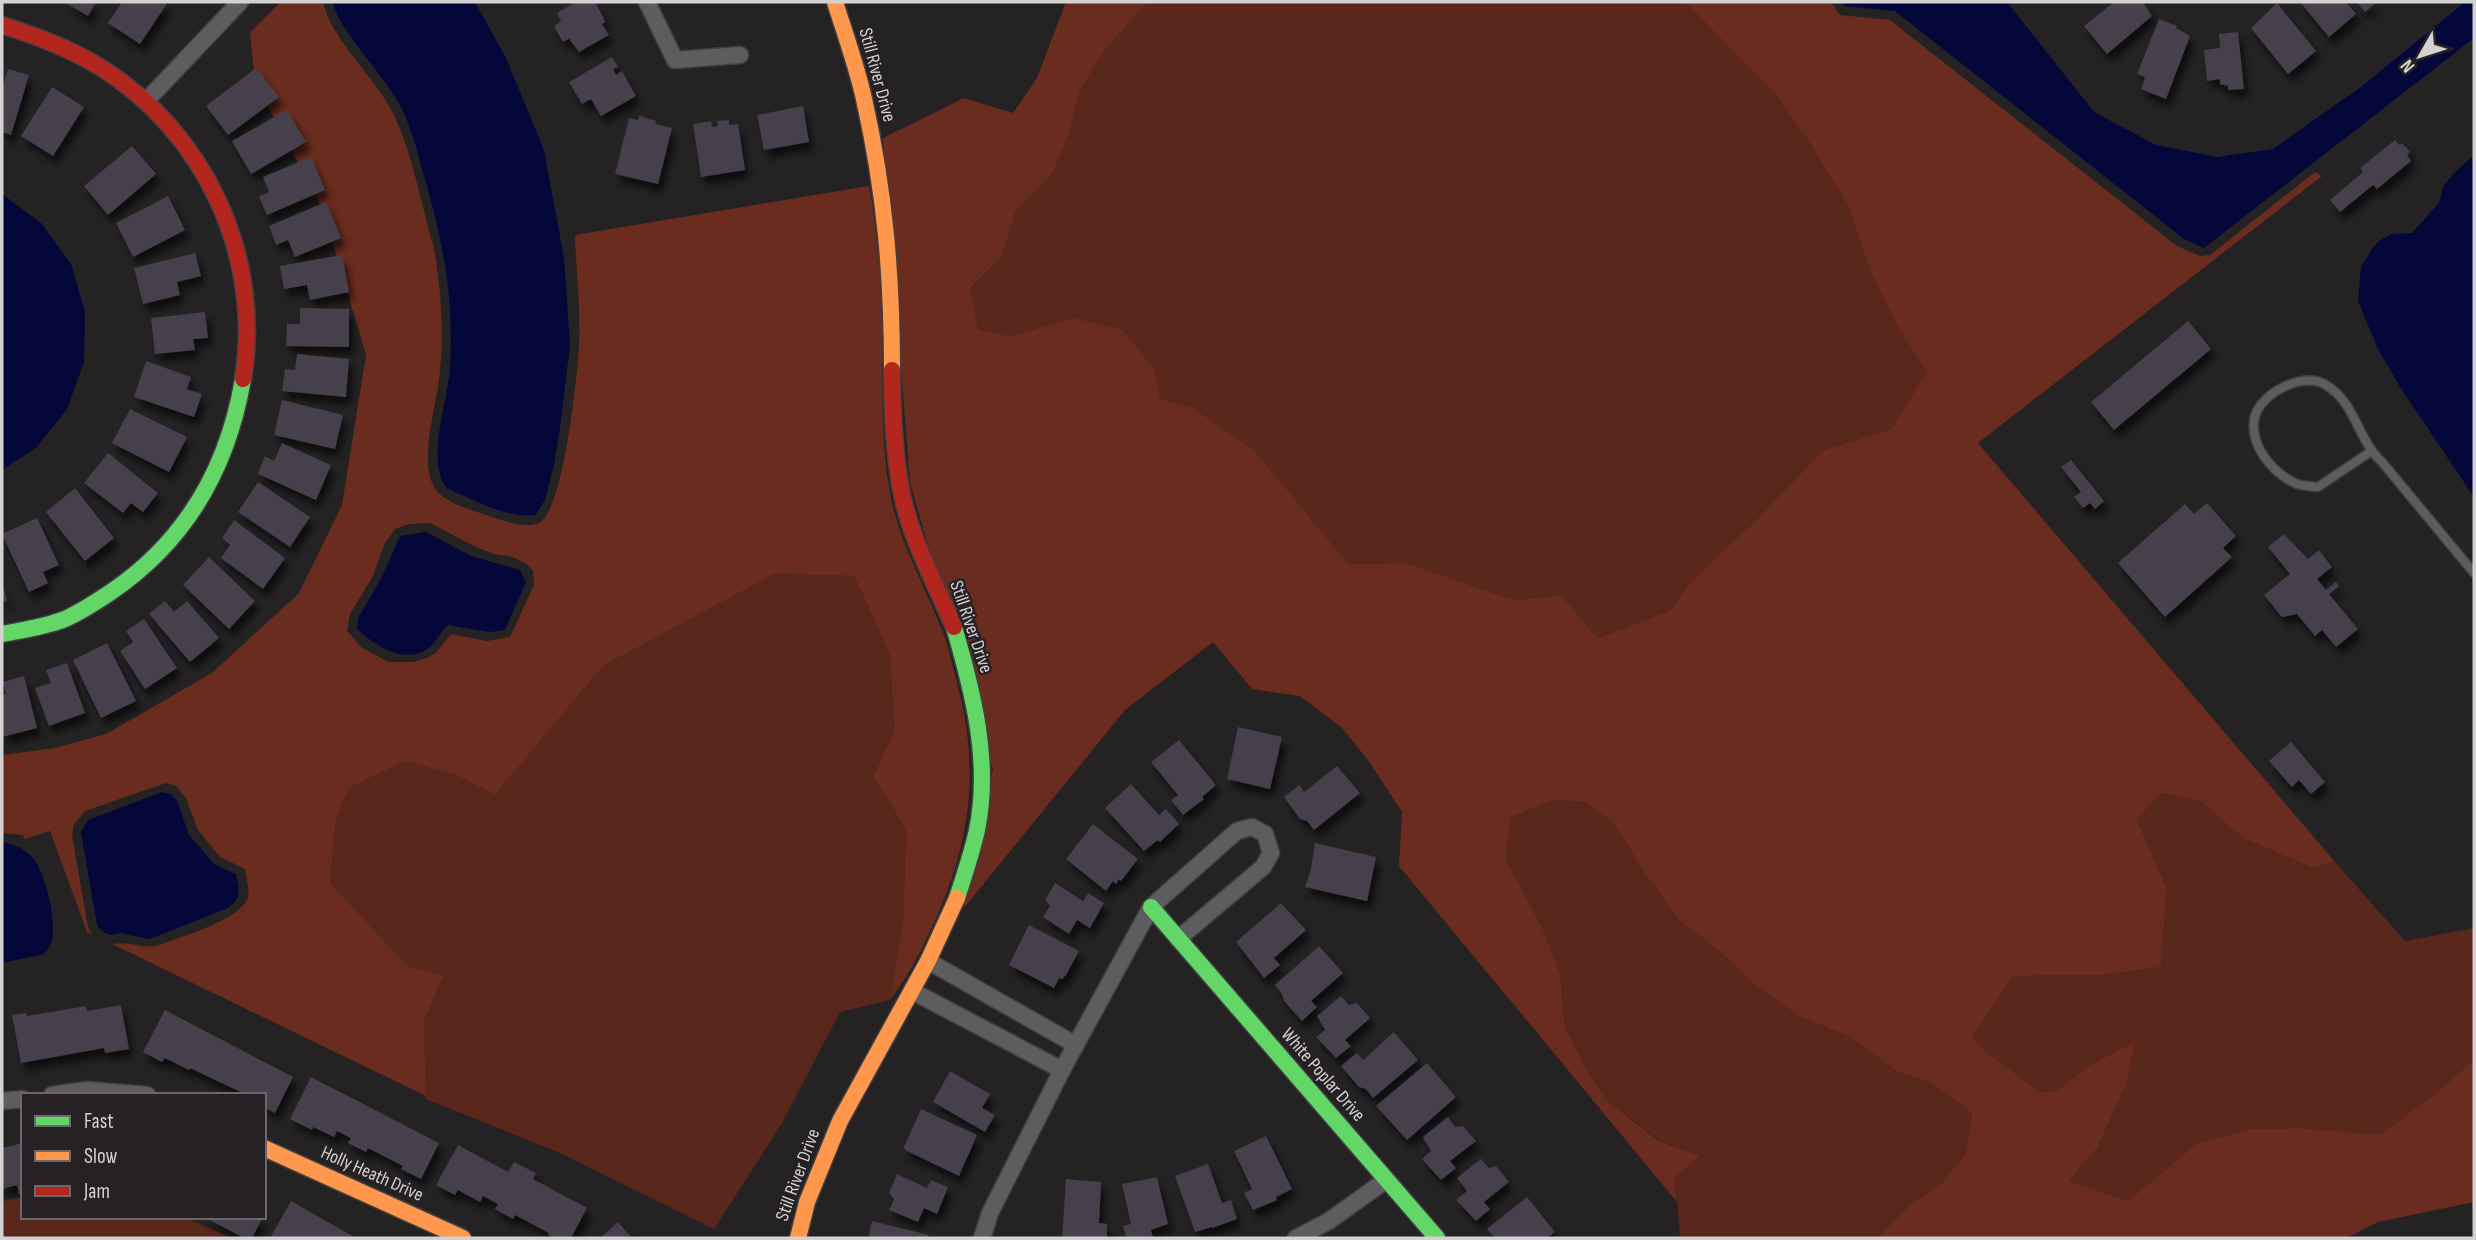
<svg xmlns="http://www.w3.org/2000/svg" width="2476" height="1240" font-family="'Sofia Sans Condensed',sans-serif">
  <defs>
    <filter id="shadow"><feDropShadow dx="4.5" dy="8" stdDeviation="3.5" flood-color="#0009"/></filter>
  </defs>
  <rect width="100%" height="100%" fill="#242223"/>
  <!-- green -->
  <g fill="#59271b">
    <path d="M1148,2H1682L1690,7L1777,96L1809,142L1847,204L1871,272L1899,329L1928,372L1891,429L1824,450L1754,522L1692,580L1671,610L1598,638L1561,595L1514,600L1406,563L1348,564L1191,407L1159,399L1155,370L1073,318L1010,336L978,329L971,289L1002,256L1016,211L1052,175L1069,134L1080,91L1104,51Z"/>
    <path d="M774,574L854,576L890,655L894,731L873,777L906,829L903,920L890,1000L840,1012L781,1125L714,1229L560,1153L426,1099L424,1021L444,977L408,966L330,883L336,819L349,788L406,761L458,776L495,795L603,666Z"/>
    <path d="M2161,793L2200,801L2243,838L2313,868L2335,862L2405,941L2474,928V1059L2438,1092L2380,1136L2300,1128L2251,1129L2199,1143L2128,1201L2068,1182L2098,1147L2126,1085L2087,1067L2057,1091L2038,1092L1983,1049L1973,1036L2013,976L2103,975L2161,967L2167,888L2137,820Z"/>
    <path d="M1554,800L1586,802L1614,824L1644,872L1678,919L1720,952L1749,980L1798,1016L1850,1037L1898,1072L1932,1083L1972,1113L1966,1153L1941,1184L1910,1205L1877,1238H1680L1675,1177L1701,1156L1660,1141L1607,1101L1588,1072L1565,1027L1560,973L1506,860L1511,817Z"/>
    <path d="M23,1197V1217H185L231,1238H2V1201Z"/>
  </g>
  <!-- forest -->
  <g fill="#6a2c1e" fill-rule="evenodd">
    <path d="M281,2H323C331,39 375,77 393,113C409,146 417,184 426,219C429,232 434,246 436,260C441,295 444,335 440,370C438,403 419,455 433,485C442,504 474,510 492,517C505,521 526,529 539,523C564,510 577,376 579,346C581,310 576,272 575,235L869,186C876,222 879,259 881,296C884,360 879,423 889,486C896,537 924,583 942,630C948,644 951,660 955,675C981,767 972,841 932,927C920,953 908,977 890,1000L903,920L906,829L873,777L894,731L890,655L854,576L774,574L603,666L495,795L458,776L406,761L349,788L336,819L330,883L408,966L444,976L424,1021L426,1096L112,944C128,941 141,948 157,946C179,937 242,920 248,897C250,889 246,878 245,869L220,857L198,830L186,798L176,786L166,783L85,811L74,824L72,835L88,927L92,934L87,932L50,831L25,839L23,835L2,833V755L55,748L106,734L212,673L299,593L342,505L366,355L323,210L255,82L250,32ZM430,523L476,547L494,554L513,557L527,564L533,571L534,585L510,637L487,641L451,634L436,653L427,658L414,662H388L361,647L347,631L350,614L373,576L385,543L395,529L409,524Z"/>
    <path d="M1066,2H1148L1104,51L1080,91L1069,134L1052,175L1016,211L1002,256L971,288L978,329L1010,336L1073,318L1122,330L1155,370L1160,399L1191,407L1253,449L1348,564L1406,563L1514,600L1561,595L1598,638L1671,610L1692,580L1754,522L1824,450L1891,429L1927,372L1899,329L1871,272L1847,204L1809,142L1777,96L1690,7L1682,2H1831L1840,15L1890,20L2177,246L2200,256L2210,255L2315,172L2322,176L1978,443L2335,862L2313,868L2243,838L2200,801L2161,793L2137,820L2167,888L2161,967L2103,975L2013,976L1973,1036L1983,1049L2039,1092L2057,1091L2087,1067L2135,1042L2126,1085L2098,1147L2069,1181L2128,1201L2198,1143L2251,1129L2300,1128L2380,1135L2438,1092L2474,1059V1202L2378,1222L2346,1238H1877L1910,1205L1941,1184L1966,1153L1972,1113L1932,1083L1898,1072L1850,1037L1798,1016L1749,980L1720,952L1678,919L1644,872L1614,824L1586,802L1554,800L1511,817L1506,860L1542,928L1560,973L1565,1027L1588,1072L1607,1101L1659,1141L1701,1156L1675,1177L1677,1202L1399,866L1402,812L1368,760L1341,727L1300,696L1252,689L1213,642L1125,710L964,908L993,770L910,483L883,138L964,98L1013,113L1037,78Z"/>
  </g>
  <!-- water -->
  <g fill="#04073a">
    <path d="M333,2H475L506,58L544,150L564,258L570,345L560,428L554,465L545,500L535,515C506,518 473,500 447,488C425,461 448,401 450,369C451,350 451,329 450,310C447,262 436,216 422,169C417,149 411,128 402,109C386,76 339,32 333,2Z"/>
    <path d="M1842,2H2007L2094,112L2156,145L2217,157L2273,149L2361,87L2465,2H2474V38L2204,248L2184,239L1895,11L1844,6Z"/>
    <path d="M2474,155V497L2402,390L2378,349L2358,301L2361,267L2372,249L2379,241L2391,234L2412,233L2439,203L2443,187L2453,174Z"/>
    <path d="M2,194L41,223L71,264L85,312L84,362L67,409L36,448L2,470Z"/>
    <path d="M426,532L471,556L520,570L526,582L505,630L490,632L448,625C441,631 437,640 431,646C407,667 375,646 357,629L358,618L381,579L400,536Z"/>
    <path d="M162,792L171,794L177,801L189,835L214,864L236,874C239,890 242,898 228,908L155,937L148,939L122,933L110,935L103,932L97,925L81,832L88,820Z"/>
    <path d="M2,842C13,844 22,848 31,856C45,869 57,921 52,940C51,945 48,949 44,954L2,963Z"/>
  </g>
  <!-- building -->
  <g fill="#443f4c" filter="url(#shadow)">
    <path d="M64,2H96L88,16Z"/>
    <path d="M122,2H168L140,44L108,23Z"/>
    <path d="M576,2H595L603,17L605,22L602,24L609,35L579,52L570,40L571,38L563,42L554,26L561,21L557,13Z"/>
    <path d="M2114,2H2143L2152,16L2107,54L2084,26Z"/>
    <path d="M2300,2H2346L2356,14L2329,37Z"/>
    <path d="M2357,2H2377L2365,12Z"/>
    <path d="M2277,3L2316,51L2288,74L2251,28Z"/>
    <path d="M2159,19L2177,26L2176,28L2190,36L2166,99L2141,89L2145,77L2137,74Z"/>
    <path d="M2238,32L2244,89L2228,90V86L2220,84V79L2207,81L2204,50L2220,48L2219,34Z"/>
    <path d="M612,57L618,67L613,69L616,75L622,71L636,96L601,116L591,99L582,104L569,82Z"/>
    <path d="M256,68L279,97L228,135L206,106Z"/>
    <path d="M8,69L29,75L11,135L2,132V81L4,82Z"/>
    <path d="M52,87L84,107L53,156L21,136Z"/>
    <path d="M803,106L809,142L764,150L757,115Z"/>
    <path d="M287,110L306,142L251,174L232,141Z"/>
    <path d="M639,116L656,121L655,124L672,128L658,184L615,174L629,118L638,120Z"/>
    <path d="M729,120V125L738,124L745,170L701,177L693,124L711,121L712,127L718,126L717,121Z"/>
    <path d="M2395,140L2399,145L2402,143L2410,152L2407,155L2411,161L2377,189L2373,185L2340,212L2330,200L2363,172L2360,168Z"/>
    <path d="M132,146L156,174L108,215L84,186Z"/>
    <path d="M311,157L325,190L267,215L259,197L269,192L263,177Z"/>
    <path d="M168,196L185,230L133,257L116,223Z"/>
    <path d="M326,202L341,238L295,257L288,240L276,245L269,226Z"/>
    <path d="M195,253L201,276L177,282L180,295L143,304L134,268Z"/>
    <path d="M342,255L349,292L310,300L307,285L284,289L280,266Z"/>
    <path d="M300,308L349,309V347L286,346L287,324H300Z"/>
    <path d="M205,312L208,338L193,339L195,350L155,354L151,318Z"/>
    <path d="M2188,321L2211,349L2114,430L2091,402Z"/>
    <path d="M297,354L349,359L346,397L282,391L285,369L295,370Z"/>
    <path d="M146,361L191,377L187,389L202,394L194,417L134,397Z"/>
    <path d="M282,400L343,415L335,449L274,435Z"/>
    <path d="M130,409L187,437L169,472L112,443Z"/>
    <path d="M282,443L331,465L316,500L258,474L265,456L274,461Z"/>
    <path d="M108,453L158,493L143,512L131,503L123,513L84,483Z"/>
    <path d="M2071,460L2104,501L2095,509L2090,503L2083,508L2074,497L2081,492L2061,467Z"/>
    <path d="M258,482L310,517L290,547L238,512Z"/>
    <path d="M75,488L114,538L85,561L46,512Z"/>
    <path d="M2207,503L2236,536L2223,548L2232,557L2165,617L2118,563L2185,504L2194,514Z"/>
    <path d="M37,518L59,565L43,572L48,583L29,592L2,534Z"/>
    <path d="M234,520L285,558L263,589L221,558L230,545L222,538Z"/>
    <path d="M2284,534L2308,559L2319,550L2332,567L2317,579L2326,590L2336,582L2339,586L2329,594L2358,629L2336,647L2322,630L2315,636L2297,614L2282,617L2264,595L2290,574L2268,547Z"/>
    <path d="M209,557L255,601L229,629L183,585Z"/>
    <path d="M2,582L7,601L2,602Z"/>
    <path d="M165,601L174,612L187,601L219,638L190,662L149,614Z"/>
    <path d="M144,619L177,668L145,689L120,651L133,642L126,631Z"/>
    <path d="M107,643L136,701L101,718L73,660Z"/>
    <path d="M67,663L85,713L49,726L35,688L51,683L46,670Z"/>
    <path d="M24,676L37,728L2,737V695L6,694L3,682Z"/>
    <path d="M1238,727L1282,737L1270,789L1227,779Z"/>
    <path d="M1179,740L1216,785L1202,797L1204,799L1183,815L1171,800L1178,795L1151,762Z"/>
    <path d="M2291,742L2325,782L2311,794L2299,780L2292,787L2269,761Z"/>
    <path d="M1337,766L1360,793L1314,830L1307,821L1300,819L1284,797L1299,785L1304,792Z"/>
    <path d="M1131,784L1159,815L1166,809L1179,824L1160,842L1158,840L1144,851L1105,808Z"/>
    <path d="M1093,824L1138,859L1121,881L1119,879L1116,884L1113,881L1106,891L1066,859Z"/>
    <path d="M1315,843L1376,857L1367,901L1305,887L1311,869Z"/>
    <path d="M1055,883L1083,901L1088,893L1104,903L1090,928L1077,920L1069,934L1043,917L1050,906L1045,900Z"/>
    <path d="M1281,903L1306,930L1274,958L1280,965L1264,978L1236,942Z"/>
    <path d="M1029,925L1079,951L1066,975L1062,979L1059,978L1054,988L1009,965Z"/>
    <path d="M1319,946L1343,973L1311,1001L1317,1007L1302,1021L1284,1001L1282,994L1275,985Z"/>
    <path d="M1341,996L1349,1005L1357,1003L1370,1018L1345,1040L1351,1046L1336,1058L1316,1037L1325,1030L1317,1016Z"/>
    <path d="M121,1005L129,1049L105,1053L104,1048L21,1063L12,1015L26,1013L27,1016L86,1006L87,1011Z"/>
    <path d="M165,1010L293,1077L275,1113L264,1107V1095H247L190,1068L189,1070L165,1058L162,1062L143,1052Z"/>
    <path d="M1394,1032L1418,1060L1373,1098L1366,1089L1359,1087L1341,1066L1357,1053L1363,1060Z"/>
    <path d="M1427,1063L1456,1097L1407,1140L1376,1106Z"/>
    <path d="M950,1071L990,1094L982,1108L995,1115L985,1132L933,1102Z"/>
    <path d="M311,1077L439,1143L421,1179L401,1169L403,1166L368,1148L366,1152L348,1143L351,1138L337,1131L334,1137L313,1127L312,1130L290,1119Z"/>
    <path d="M921,1109L977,1135L959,1176L905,1150L904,1147Z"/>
    <path d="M1448,1117L1455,1127L1463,1126L1476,1141L1450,1161L1456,1168L1441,1180L1422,1159L1431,1151L1423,1137Z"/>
    <path d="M1266,1136L1292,1189L1276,1197L1277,1200L1253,1210L1244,1193L1252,1189L1234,1151Z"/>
    <path d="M23,1143V1193L19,1194L17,1185L2,1189V1148Z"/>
    <path d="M458,1145L508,1172L514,1162L536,1173L533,1179L587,1208L571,1238H553L548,1235L549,1233L515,1215L513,1219L495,1209L498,1204L483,1196L480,1202L458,1190L455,1195L436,1185Z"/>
    <path d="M1481,1159L1489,1168L1496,1166L1509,1182L1484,1202L1490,1209L1476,1221L1456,1200L1467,1191L1457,1178Z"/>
    <path d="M1208,1164L1222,1203L1231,1200L1237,1219L1212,1228V1227L1195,1232L1175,1176Z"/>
    <path d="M897,1174L927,1188L931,1180L948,1187L937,1214L924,1208L918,1222L889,1210L894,1199L889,1193Z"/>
    <path d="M1157,1177L1168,1224L1151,1230L1153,1238H1126L1123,1226L1131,1224L1122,1184Z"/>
    <path d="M1066,1179L1101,1182L1099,1223L1107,1224V1238H1062Z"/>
    <path d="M1527,1197L1555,1232L1547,1238H1492L1494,1237L1487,1229Z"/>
    <path d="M291,1201L356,1238H270Z"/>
    <path d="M204,1217H263L252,1238H244Z"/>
    <path d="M872,1221L929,1235L928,1238H868Z"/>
    <path d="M618,1222L632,1238H600Z"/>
  </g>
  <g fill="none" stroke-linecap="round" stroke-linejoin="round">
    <!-- lane casing -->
    <g stroke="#413f40" stroke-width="11">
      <path id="lane" d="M2370,452L2318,487C2311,486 2303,486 2297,484C2272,473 2248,444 2255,416C2262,392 2305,371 2326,385C2356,403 2358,441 2382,462L2474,573"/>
    </g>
    <!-- street casing -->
    <g stroke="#413f40" stroke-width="19">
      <g id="street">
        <path d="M647,2L675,60L740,55"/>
        <path d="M147,100L240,2"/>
        <path d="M928,961L1076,1045"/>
        <path d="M912,991L1062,1070"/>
        <path d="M52,1095L87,1090L147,1095"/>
        <path d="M2,1101L23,1099"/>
        <path d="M982,1238L990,1213L1062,1070L1151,907L1237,831L1252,827L1265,834L1271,853L1263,867L1178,939"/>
        <path d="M1296,1238L1329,1221L1386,1180"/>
      </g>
    </g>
    <!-- fast casing -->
    <g stroke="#413f40" stroke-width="19">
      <g id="fast">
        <path d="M954,627C973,692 991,762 977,830C972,853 964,876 957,898"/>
        <path d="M2,634C23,630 45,627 65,619C81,612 96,602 111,592C186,541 228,467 243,379"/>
        <path d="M1151,907L1437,1238"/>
      </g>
    </g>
    <!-- slow casing -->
    <g stroke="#413f40" stroke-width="19">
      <g id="slow">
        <path d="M835,2C845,34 857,67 864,99C885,192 892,276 892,370"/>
        <path d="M264,1148L463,1238"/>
        <path d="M798,1238L807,1202L840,1121L928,961L957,898"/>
      </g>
    </g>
    <!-- jam casing -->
    <g stroke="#413f40" stroke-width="19">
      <g id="jam">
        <path d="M2,25C36,36 69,48 100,67C205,132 263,257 243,379"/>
        <path d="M892,370C892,408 894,447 900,484C908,534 934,581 954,627"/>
      </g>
    </g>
    <!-- lane -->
    <use href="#lane" stroke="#5e5c5e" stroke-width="8"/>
    <!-- street -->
    <use href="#street" stroke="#5e5c5e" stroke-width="16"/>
    <!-- fast -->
    <use href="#fast" stroke="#63d668" stroke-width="16"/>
    <!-- slow -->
    <use href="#slow" stroke="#ff974d" stroke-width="16"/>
    <!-- jam -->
    <use href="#jam" stroke="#b3261e" stroke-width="16"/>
  </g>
  <g text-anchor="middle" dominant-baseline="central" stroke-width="5" stroke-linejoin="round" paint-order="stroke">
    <!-- street labels -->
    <g font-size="19" fill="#d4d1d3" stroke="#252124">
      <text transform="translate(877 75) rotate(75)">Still River Drive</text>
      <text transform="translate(971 627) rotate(71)">Still River Drive</text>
      <text transform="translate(1323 1075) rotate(49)">White Poplar Drive</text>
      <text transform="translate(372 1174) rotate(24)">Holly Heath Drive</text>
      <text transform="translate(798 1175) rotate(-70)">Still River Drive</text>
    </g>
  </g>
  <!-- border -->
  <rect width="2476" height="1240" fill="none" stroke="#d4d1d3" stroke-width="7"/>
  <!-- legend -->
  <rect x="21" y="1093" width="245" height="126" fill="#252124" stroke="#6b676a" stroke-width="2"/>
  <rect x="35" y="1116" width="35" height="10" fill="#63d668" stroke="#6b676a" stroke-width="2"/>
  <text x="84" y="1128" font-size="21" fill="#d4d1d3">Fast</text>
  <rect x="35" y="1151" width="35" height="10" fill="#ff974d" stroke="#6b676a" stroke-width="2"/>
  <text x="84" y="1163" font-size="21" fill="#d4d1d3">Slow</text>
  <rect x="35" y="1186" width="35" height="10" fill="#b3261e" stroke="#6b676a" stroke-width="2"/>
  <text x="84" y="1198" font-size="21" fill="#d4d1d3">Jam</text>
  <!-- north arrow -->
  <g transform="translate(2420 56) rotate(231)" stroke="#252124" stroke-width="5" paint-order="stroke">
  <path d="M0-5L12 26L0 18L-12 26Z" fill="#d4d1d3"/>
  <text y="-10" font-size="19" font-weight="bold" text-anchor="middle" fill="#d4d1d3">N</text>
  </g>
</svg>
